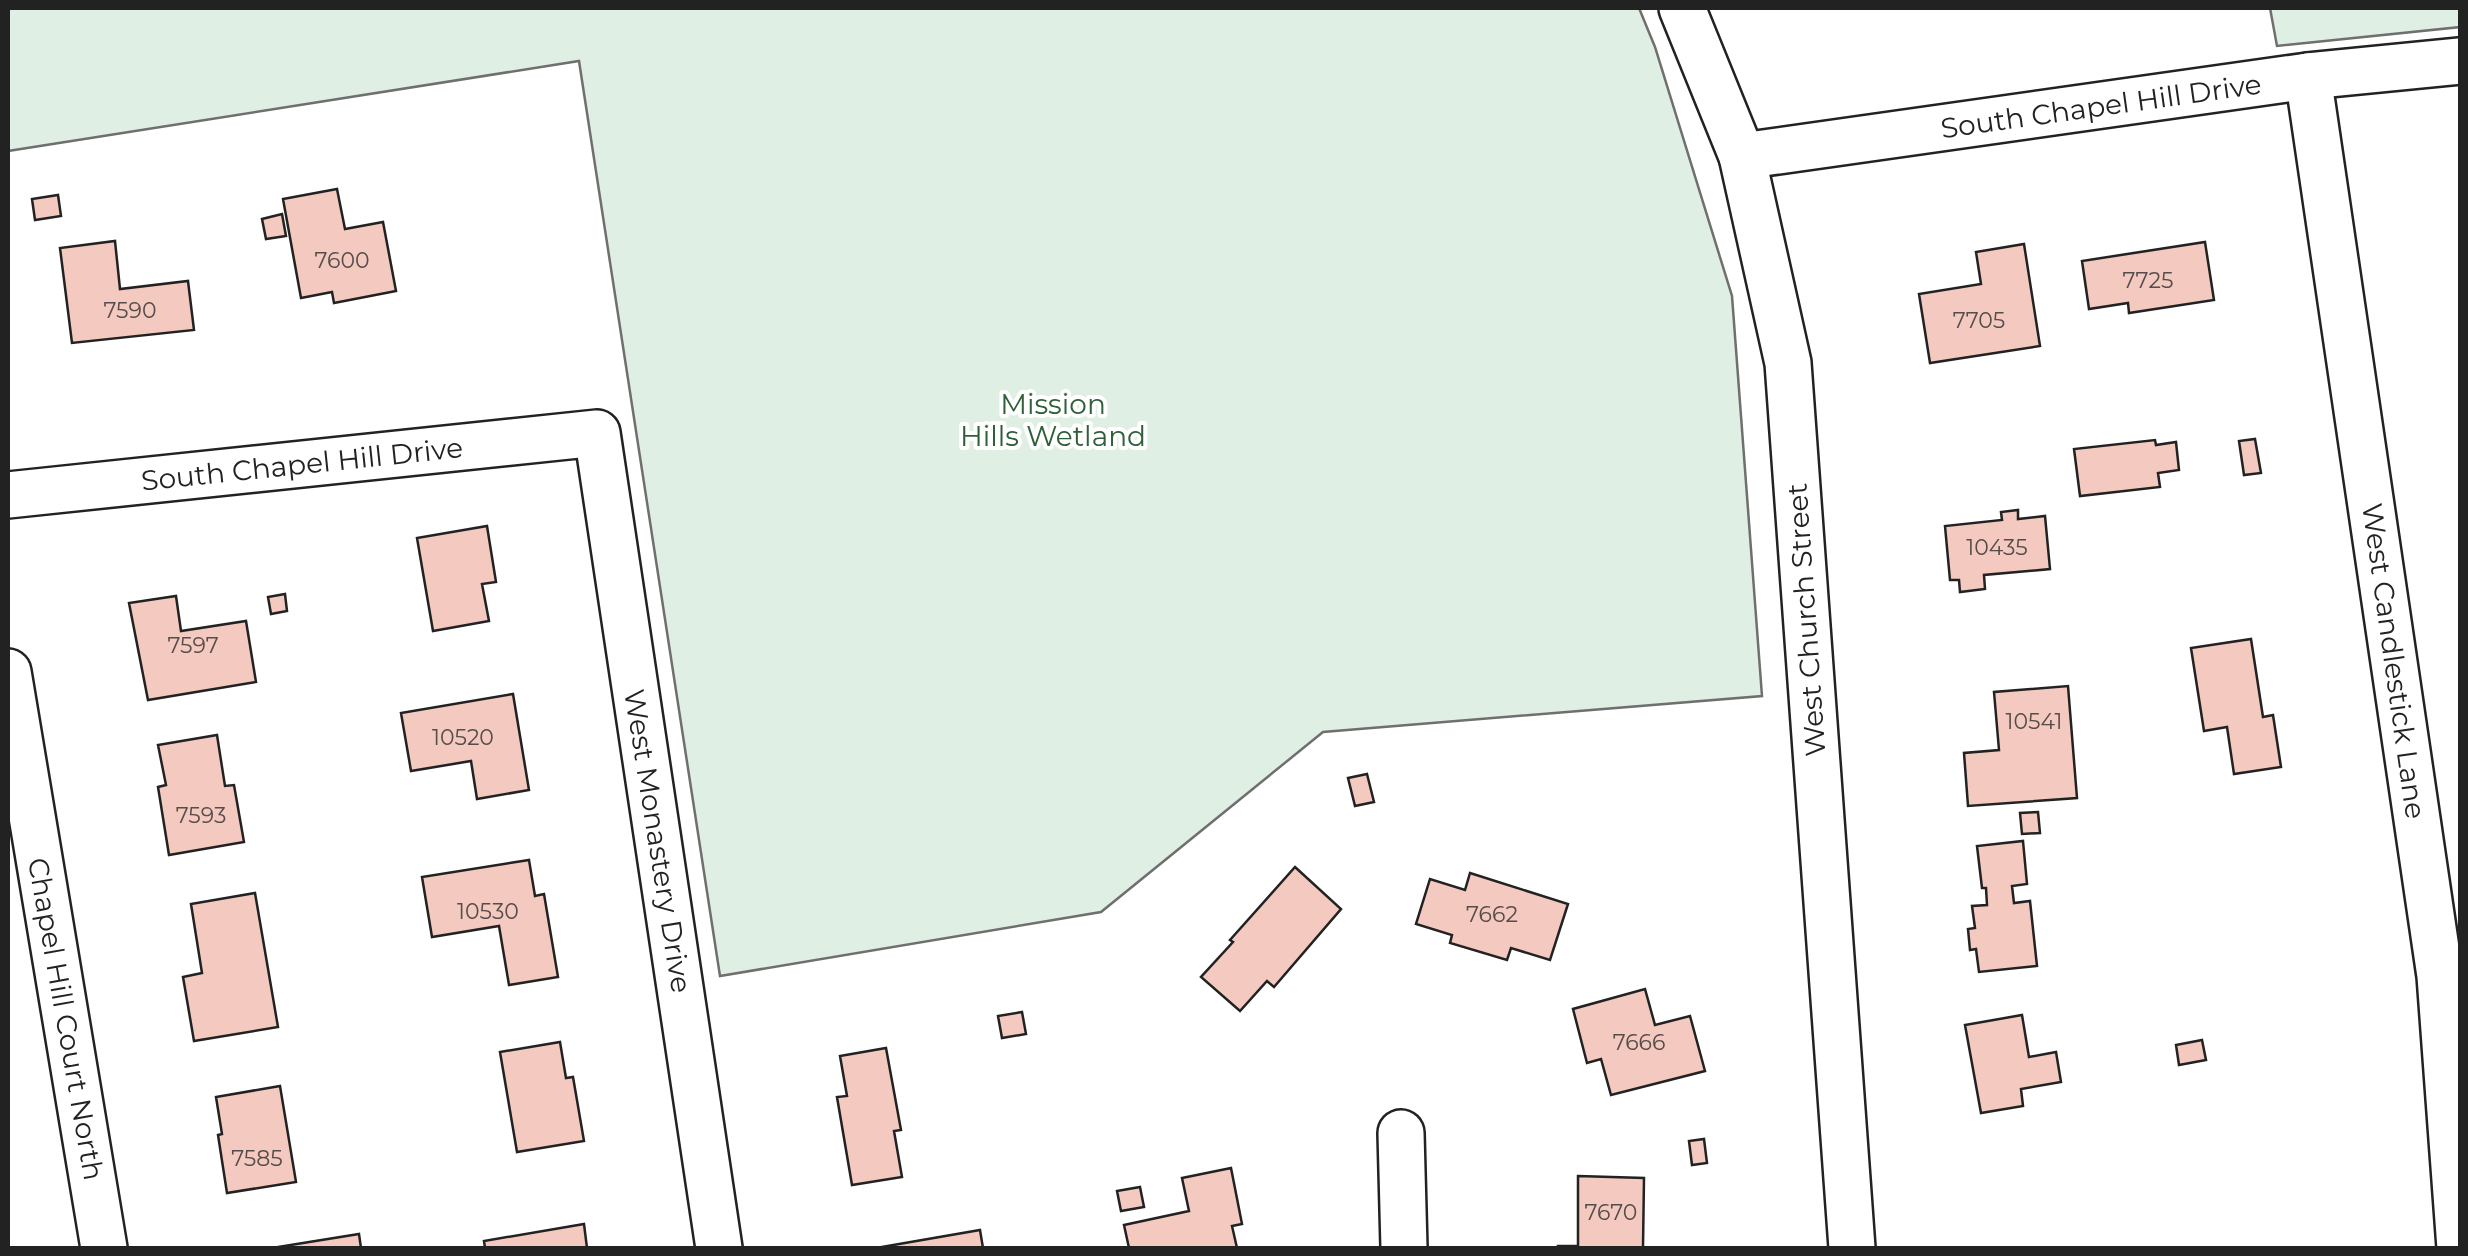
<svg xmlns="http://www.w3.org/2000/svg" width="2468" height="1256" font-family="Montserrat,sans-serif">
  <rect width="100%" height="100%" fill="#fff"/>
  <!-- green -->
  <g fill="#e0efe3" stroke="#6f6f6f" stroke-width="2.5">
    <path d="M8,8H1639L1655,47L1732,296L1762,696L1323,732L1101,912L720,976L579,61L8,151Z"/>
    <path d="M2270,8H2460V27L2277,46Z"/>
  </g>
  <!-- building -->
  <g fill="#f3c9c0" stroke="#222" stroke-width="2.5">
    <path d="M337,189L345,229L383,222L396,291L334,303L332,292L301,298L283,199Z"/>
    <path d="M58,195L61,216L35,220L32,199Z"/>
    <path d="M282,214L286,236L266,239L262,219Z"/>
    <path d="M115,241L120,289L188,281L194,330L72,343L60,248Z"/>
    <path d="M2205,242L2214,300L2129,313L2128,303L2089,309L2082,261Z"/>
    <path d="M2024,244L2040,346L1930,363L1919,294L1981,284L1976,252Z"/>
    <path d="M2255,439L2261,473L2244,475L2239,441Z"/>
    <path d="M2155,440L2156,445L2176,442L2179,470L2158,473L2160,487L2080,496L2074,449Z"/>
    <path d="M2018,510V519L2045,516L2050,569L1984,575L1985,589L1960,592L1959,580H1950L1945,526L2002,520L2001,512Z"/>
    <path d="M487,526L496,582L482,584L489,621L433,631L417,538Z"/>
    <path d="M285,594L287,611L271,614L268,597Z"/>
    <path d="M176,596L181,631L246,621L256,682L148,700L129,603Z"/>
    <path d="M2251,639L2263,717L2273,715L2281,767L2234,774L2227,727L2204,731L2191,648Z"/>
    <path d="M2068,686L2077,798L1968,806L1964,753L1999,750L1994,692Z"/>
    <path d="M513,694L529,790L477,799L471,761L411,771L401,713Z"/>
    <path d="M217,735L225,786L234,785L244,842L169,855L158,787L166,785L158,745Z"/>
    <path d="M1367,774L1374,802L1355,806L1348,778Z"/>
    <path d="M2038,812L2040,833L2022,834L2020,813Z"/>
    <path d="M2023,841L2027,884L2012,886L2014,903L2030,901L2037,966L1979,972L1976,949L1970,950L1968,929L1975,928L1972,906L1987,905L1986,888H1982L1977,846Z"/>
    <path d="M529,860L535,896L544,894L558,977L509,985L499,926L432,937L422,877Z"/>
    <path d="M1295,867L1341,909L1274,987L1267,981L1240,1011L1201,977L1233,942L1230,940Z"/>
    <path d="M1470,873L1568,904L1550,960L1511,948L1507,960L1450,943L1452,935L1416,924L1430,879L1465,890Z"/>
    <path d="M255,893L278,1027L194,1041L183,977L202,973L191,904Z"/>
    <path d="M1645,989L1655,1025L1690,1016L1705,1071L1611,1095L1601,1059L1587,1063L1573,1009Z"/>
    <path d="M1022,1012L1026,1034L1002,1038L998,1016Z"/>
    <path d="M2022,1015L2029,1057L2056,1052L2061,1082L2021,1089L2023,1106L1981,1113L1965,1025Z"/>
    <path d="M2202,1040L2206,1060L2179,1065L2176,1045Z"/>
    <path d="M560,1042L566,1078L573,1077L584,1141L517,1152L500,1052Z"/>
    <path d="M886,1048L901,1130L894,1131L902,1177L852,1185L837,1097L847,1096L840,1056Z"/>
    <path d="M280,1086L296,1182L227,1193L218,1135L222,1134L216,1097Z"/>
    <path d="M1704,1139L1707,1163L1692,1165L1689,1141Z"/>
    <path d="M1231,1168L1242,1224L1232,1226L1237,1248H1129L1124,1225L1189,1211L1182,1178Z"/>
    <path d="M1578,1176L1644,1178L1643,1248H1558V1246H1578Z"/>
    <path d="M1140,1187L1144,1207L1121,1211L1117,1191Z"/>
    <path d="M584,1224L587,1248H485L484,1241Z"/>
    <path d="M980,1230L983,1248H876Z"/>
    <path d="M359,1234L361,1248H272Z"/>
  </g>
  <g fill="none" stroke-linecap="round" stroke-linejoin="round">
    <!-- minor casing -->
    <g stroke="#222" stroke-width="50">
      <g id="minor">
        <path d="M1682,8L1742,156L1788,363L1852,1248"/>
        <path d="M2308,76L2440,976L2460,1248"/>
        <path d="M1742,156L2308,76L2460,61"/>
        <path d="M8,495L597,433L719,1248"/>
        <path d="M8,672L104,1248"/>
        <path d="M1401,1133L1404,1248"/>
      </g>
    </g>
    <!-- minor -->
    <use href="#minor" stroke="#fff" stroke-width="45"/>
  </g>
  <g text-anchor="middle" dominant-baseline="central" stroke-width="8" stroke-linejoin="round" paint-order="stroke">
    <!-- number labels -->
    <g font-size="22" fill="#564c4a">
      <text x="342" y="260">7600</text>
      <text x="2148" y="280">7725</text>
      <text x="130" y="310">7590</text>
      <text x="1979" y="320">7705</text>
      <text x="1997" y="547">10435</text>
      <text x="193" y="645">7597</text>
      <text x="2034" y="721">10541</text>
      <text x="463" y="737">10520</text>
      <text x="201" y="815">7593</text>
      <text x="488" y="911">10530</text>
      <text x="1492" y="914">7662</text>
      <text x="1639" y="1042">7666</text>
      <text x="257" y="1158">7585</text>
      <text x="1611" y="1212">7670</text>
    </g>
    <!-- street labels -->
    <g font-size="28" fill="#222" stroke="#fff">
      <text transform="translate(2101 106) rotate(-8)">South Chapel Hill Drive</text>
      <text transform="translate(302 464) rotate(-6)">South Chapel Hill Drive</text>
      <text transform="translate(1806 620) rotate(-94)">West Church Street</text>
      <text transform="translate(2394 661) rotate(82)">West Candlestick Lane</text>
      <text transform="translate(658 841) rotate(81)">West Monastery Drive</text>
      <text transform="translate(66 1019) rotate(80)">Chapel Hill Court North</text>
    </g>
    <!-- park labels -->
    <g font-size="28" fill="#2f5e38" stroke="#fff">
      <text x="1053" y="404">Mission<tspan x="1053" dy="32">Hills Wetland</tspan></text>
    </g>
  </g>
  <!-- border -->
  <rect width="2468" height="1256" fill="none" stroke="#222222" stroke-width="20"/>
</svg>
